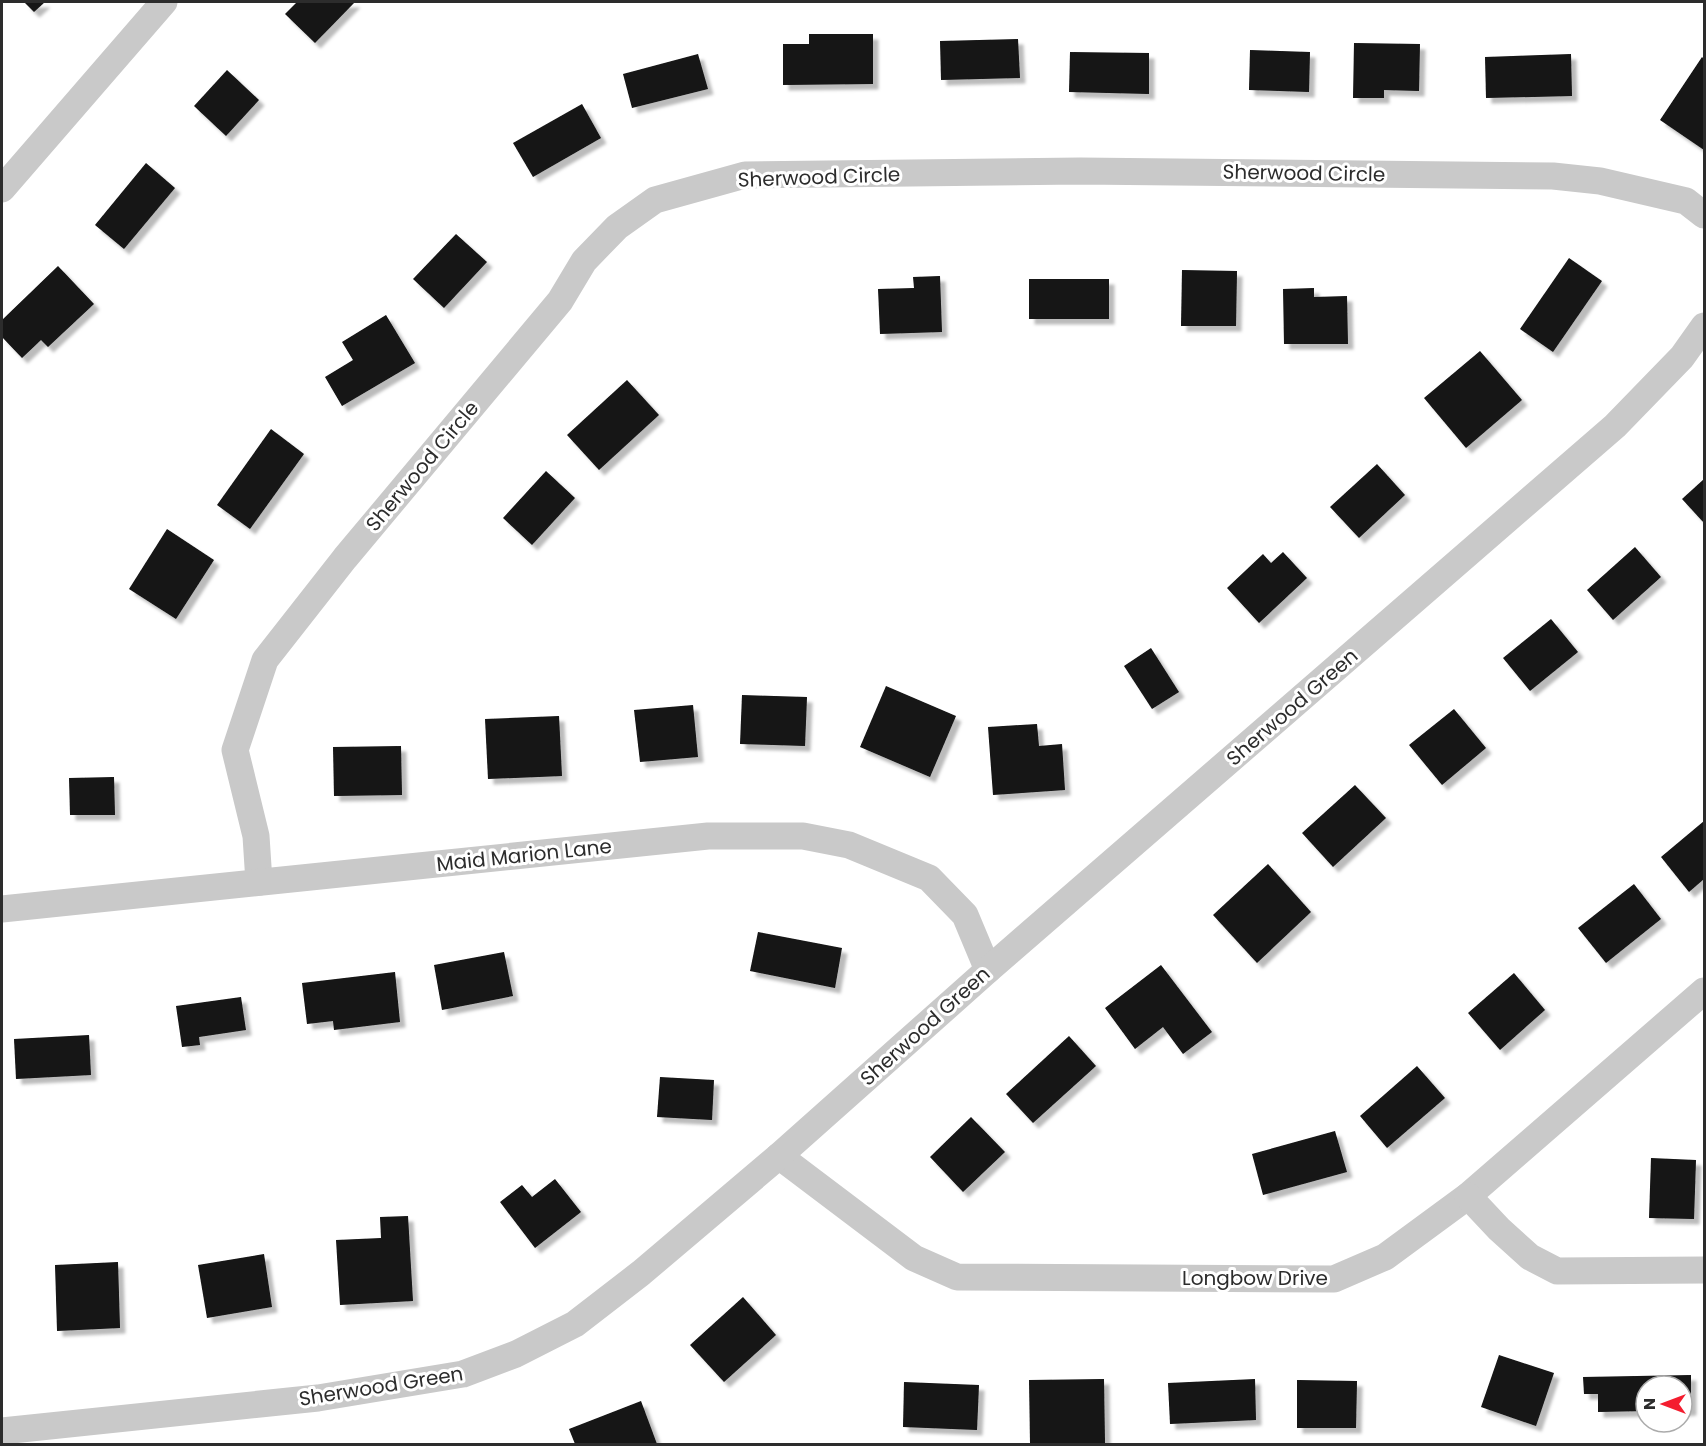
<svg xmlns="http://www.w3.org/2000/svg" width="1706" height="1446" font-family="Poppins,sans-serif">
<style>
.building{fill:#131313;filter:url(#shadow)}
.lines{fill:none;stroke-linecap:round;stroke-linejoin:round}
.minor{stroke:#c9c9c9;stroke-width:27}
.labels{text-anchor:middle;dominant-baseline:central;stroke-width:6;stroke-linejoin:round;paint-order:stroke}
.street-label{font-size:20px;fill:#2c2c2c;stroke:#fff}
</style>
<defs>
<filter id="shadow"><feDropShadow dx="5.5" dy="5.5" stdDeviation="1.5" flood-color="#0004"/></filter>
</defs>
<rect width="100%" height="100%" fill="#fff"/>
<g class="building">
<path d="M24 2H45L34 12Z"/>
<path d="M297 2H355L315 43 285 14Z"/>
<path d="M809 34H873V84L783 85V44H809Z"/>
<path d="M1018 39 1020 78 941 80 940 41Z"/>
<path d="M1354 43 1420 44 1419 91 1384 90V98H1353Z"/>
<path d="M1250 50 1310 52 1309 92 1249 90Z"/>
<path d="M1070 52 1149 53V94L1069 92Z"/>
<path d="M698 54 708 89 632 108 623 74Z"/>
<path d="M1571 54 1572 96 1486 98 1485 57Z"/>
<path d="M1702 57 1704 59V150L1660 120Z"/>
<path d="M227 70 259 100 226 136 194 106Z"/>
<path d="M582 104 601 138 533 177 513 143Z"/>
<path d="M146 163 175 188 124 249 95 225Z"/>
<path d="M456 234 487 262 444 308 413 279Z"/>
<path d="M1569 258 1602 281 1553 352 1520 329Z"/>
<path d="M58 266 94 304 48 347 41 340 22 358 2 337V320Z"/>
<path d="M1182 270 1237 271 1236 326H1181Z"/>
<path d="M940 276 942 332 880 334 878 289 914 288 913 277Z"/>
<rect x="1029" y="279" width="80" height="40"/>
<path d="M1314 288V297L1347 296 1348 344H1284L1283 289Z"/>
<path d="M386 315 415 363 342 406 325 377 353 360 342 342Z"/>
<path d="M1480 351 1522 400 1466 448 1424 398Z"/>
<path d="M627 380 659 415 599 470 567 435Z"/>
<path d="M271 429 304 454 250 529 217 505Z"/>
<path d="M1377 464 1405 495 1359 538 1330 507Z"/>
<path d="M546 471 575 498 532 545 503 518Z"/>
<path d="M1704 479V523L1682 499Z"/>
<path d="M167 529 214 560 176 619 129 589Z"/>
<path d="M1635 547 1661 577 1613 620 1587 590Z"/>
<path d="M1283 552 1307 578 1259 623 1227 588 1263 554 1271 563Z"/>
<path d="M1551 619 1578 652 1530 691 1503 658Z"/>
<path d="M1151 648 1179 692 1152 709 1124 666Z"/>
<path d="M886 686 956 716 930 777 860 747Z"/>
<path d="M742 695 807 697 805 746 740 744Z"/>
<path d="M693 705 698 757 640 762 634 710Z"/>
<path d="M1454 709 1486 748 1442 785 1409 745Z"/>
<path d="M559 716 562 776 488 779 485 719Z"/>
<path d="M1037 724 1039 746 1062 744 1065 790 993 795 988 727Z"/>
<path d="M401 746 402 795 334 796 333 747Z"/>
<path d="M114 777 115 815H70L69 778Z"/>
<path d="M1355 785 1386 818 1333 867 1302 833Z"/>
<path d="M1704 821V879L1689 892 1661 857Z"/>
<path d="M1268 864 1311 912 1257 963 1213 915Z"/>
<path d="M1634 884 1661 919 1606 963 1578 928Z"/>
<path d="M758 932 842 948 835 988 750 971Z"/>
<path d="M504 952 513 996 442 1010 434 965Z"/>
<path d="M1161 965 1212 1032 1183 1054 1163 1027 1135 1049 1105 1008Z"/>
<path d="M395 972 400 1022 334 1030 333 1021 307 1024 302 983Z"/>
<path d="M1514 973 1545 1010 1500 1050 1468 1013Z"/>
<path d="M241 997 246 1030 199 1037 200 1045 182 1047 176 1006Z"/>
<path d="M89 1035 91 1075 16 1079 14 1039Z"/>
<path d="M1069 1036 1096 1066 1033 1123 1006 1094Z"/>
<path d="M1417 1066 1445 1098 1387 1148 1360 1116Z"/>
<path d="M660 1077 714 1080 712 1120 657 1117Z"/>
<path d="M971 1117 1005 1152 963 1192 930 1157Z"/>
<path d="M1335 1131 1347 1172 1263 1195 1252 1154Z"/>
<path d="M1651 1158 1696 1160 1694 1219 1649 1218Z"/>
<path d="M555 1179 581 1212 535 1248 500 1202 522 1185 532 1197Z"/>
<path d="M408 1216 413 1301 340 1305 336 1240 381 1238 380 1217Z"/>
<path d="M264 1254 272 1307 207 1318 198 1265Z"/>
<path d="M118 1262 120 1328 57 1331 55 1265Z"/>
<path d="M743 1297 776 1335 724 1382 690 1345Z"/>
<path d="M1499 1355 1554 1373 1536 1426 1481 1407Z"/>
<path d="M1691 1375V1410L1682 1411V1386H1646V1411L1598 1412V1394H1584L1583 1377Z"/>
<path d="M1104 1379 1105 1444H1030L1029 1380Z"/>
<path d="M1255 1379 1256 1420 1170 1424 1168 1383Z"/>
<path d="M1297 1380 1357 1381 1356 1428H1297Z"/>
<path d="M904 1382 979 1385 977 1430 903 1427Z"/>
<path d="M641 1401 657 1444H575L569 1429Z"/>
</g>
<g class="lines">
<g class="minor">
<path d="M2 189 164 2"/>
<path d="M259 882 256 836 235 750 265 660 345 558 560 301 584 261 617 227 655 200 745 175 1080 171 1553 176 1600 181 1686 201 1704 215"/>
<path d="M2 909 708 836H803L849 845 929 878 965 915 988 970"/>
<path d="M779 1156 914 1258 957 1277 1334 1279 1385 1257 1468 1196 1704 991"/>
<path d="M1468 1196 1499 1229 1530 1257 1557 1271 1704 1270"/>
<path d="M2 1431 318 1398 463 1374 516 1354 575 1324 641 1273 779 1156 988 970 1615 426 1682 357 1704 326"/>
</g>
</g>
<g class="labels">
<g class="street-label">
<text transform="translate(1304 173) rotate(1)">Sherwood Circle</text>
<text transform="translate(819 177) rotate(-2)">Sherwood Circle</text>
<text transform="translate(422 466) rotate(-50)">Sherwood Circle</text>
<text transform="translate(1292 707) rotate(-41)">Sherwood Green</text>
<text transform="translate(524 855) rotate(-6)">Maid Marion Lane</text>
<text transform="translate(925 1026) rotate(-42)">Sherwood Green</text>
<text x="1255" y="1278">Longbow Drive</text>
<text transform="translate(381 1386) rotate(-9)">Sherwood Green</text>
</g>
</g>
<rect width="1706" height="1446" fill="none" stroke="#2c2c2c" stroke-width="6"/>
<g transform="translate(1664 1404) rotate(270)"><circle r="28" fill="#ffffff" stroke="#ababab" stroke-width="1.5"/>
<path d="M0-4.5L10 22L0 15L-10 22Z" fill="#f41d2f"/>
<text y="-9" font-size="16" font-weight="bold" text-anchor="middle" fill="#2c2c2c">N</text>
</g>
</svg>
